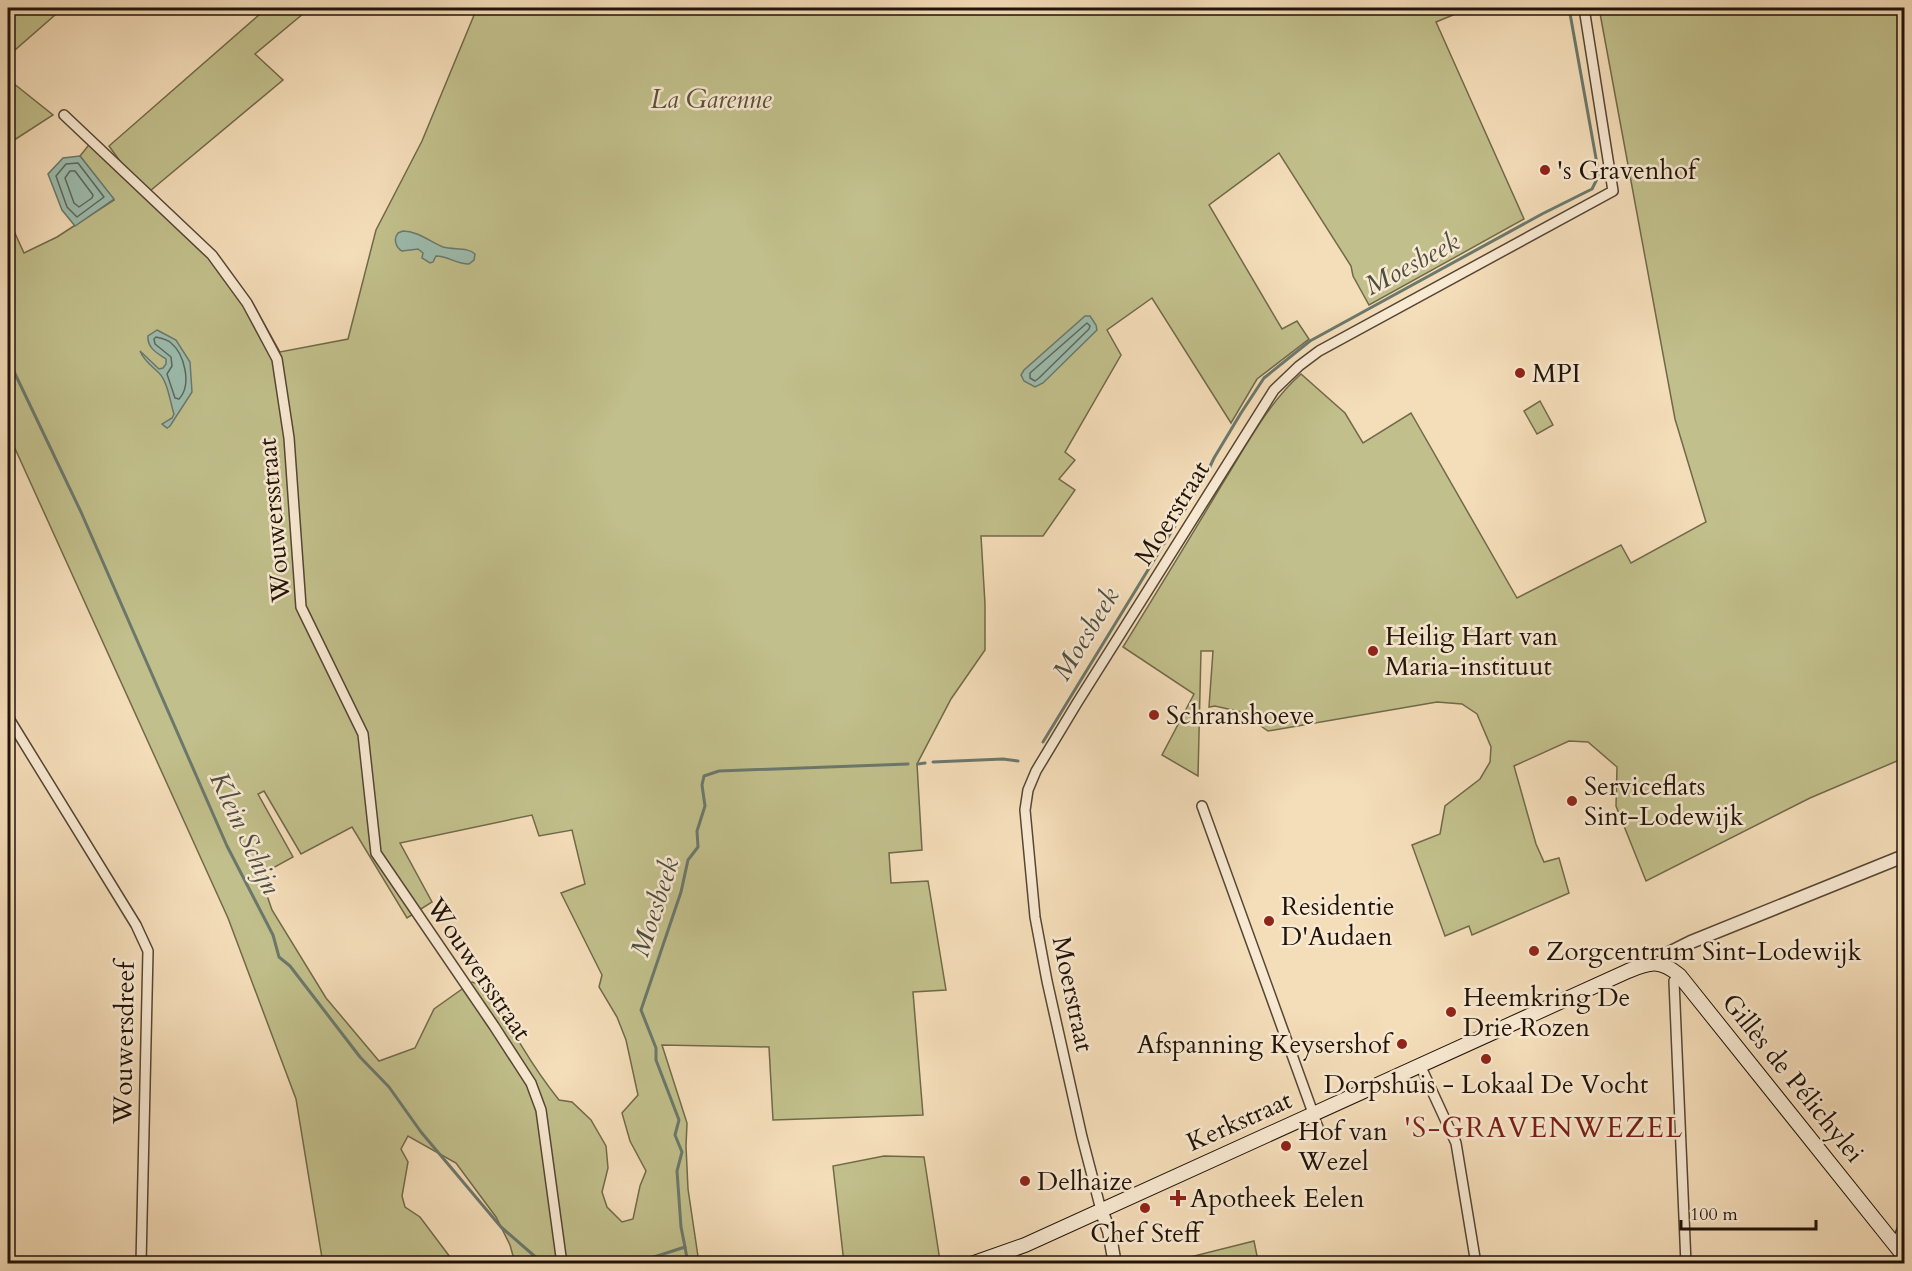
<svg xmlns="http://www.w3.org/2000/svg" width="1912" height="1271" font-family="Cardo,serif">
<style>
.green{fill:#c1bf8b;stroke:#71694a;stroke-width:1.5;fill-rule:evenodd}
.water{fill:#9cbcae;stroke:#6b786c;stroke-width:1.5}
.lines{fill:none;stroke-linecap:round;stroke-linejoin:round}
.shore{stroke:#5e685b;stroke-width:1.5}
.stream{stroke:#6b786c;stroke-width:3}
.pedestrian-casing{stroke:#564634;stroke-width:10}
.minor-casing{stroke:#564634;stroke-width:12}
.tertiary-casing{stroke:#564634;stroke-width:15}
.secondary-casing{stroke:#211308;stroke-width:16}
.pedestrian{stroke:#f8e9d2;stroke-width:7}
.minor{stroke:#f8e9d2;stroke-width:9}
.tertiary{stroke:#f8e9d2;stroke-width:12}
.secondary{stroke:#f8e9d2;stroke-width:14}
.poi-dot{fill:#8f2418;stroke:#f8e9d2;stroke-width:2}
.labels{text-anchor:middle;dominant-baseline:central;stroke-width:5;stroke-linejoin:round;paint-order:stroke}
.park-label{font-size:26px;font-style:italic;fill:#594f36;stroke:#f8e9d2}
.poi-label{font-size:26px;fill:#211308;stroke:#f8e9d2;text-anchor:start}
.street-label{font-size:26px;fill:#211308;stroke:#f8e9d2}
.water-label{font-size:27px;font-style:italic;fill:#4c4e42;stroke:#f8e9d2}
.quarter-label{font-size:28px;letter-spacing:1.5px;fill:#7a1f14;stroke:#f8e9d2}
</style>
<rect width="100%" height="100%" fill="#f4ddb9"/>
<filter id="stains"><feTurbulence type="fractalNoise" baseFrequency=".00333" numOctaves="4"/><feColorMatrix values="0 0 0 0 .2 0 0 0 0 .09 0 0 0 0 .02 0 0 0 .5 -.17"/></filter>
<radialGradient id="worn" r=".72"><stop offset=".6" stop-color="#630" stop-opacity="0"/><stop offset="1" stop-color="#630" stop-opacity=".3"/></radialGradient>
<g class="green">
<path d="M8 8H63L8 56Z"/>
<path d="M267 8H310L255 54 283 80 150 191 215 253 252 302 280 352 348 339 376 230 422 141 477 8H1470L1436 22 1524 219 1369 305 1353 276 1351 266 1279 153 1209 205 1282 329 1297 321 1309 339 1257 379 1231 423 1152 298 1107 330 1121 355 1065 452 1075 460 1059 479 1075 490 1043 536H981L985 604V650L951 699 917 764 922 850 889 853 891 883 928 881 946 990 913 992 923 1115 773 1120 769 1047 662 1045 687 1123 686 1146 688 1189 699 1263H515L510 1245 496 1217 456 1163 408 1136 401 1149 408 1162 402 1196 405 1207 420 1217 450 1257 453 1263 323 1264 296 1099 228 918 8 433V218L24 253 57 237 114 200 80 156 92 141 125 168 109 146ZM264 791 301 854 352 827 407 918 432 902 400 843 532 815 539 836 572 830 585 884 561 893 602 975 599 987 617 1017 626 1040 638 1095 622 1113 630 1141 646 1171 640 1186 633 1219 622 1222 607 1207 602 1192 608 1168 606 1146 591 1120 572 1102 559 1100C531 1065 510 1027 488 987L472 982 434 1009 415 1048 379 1061 326 998 272 910 260 875 293 857 258 794Z"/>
<path d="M1599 8H1904V758L1810 798 1646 881 1616 806 1617 767 1588 742 1569 741 1514 766 1536 844 1544 862 1559 858 1569 893 1472 935 1469 926 1445 936 1412 845 1440 834 1445 806 1480 779 1490 762 1491 747 1477 714 1462 704 1437 702 1268 731 1258 724 1250 714 1215 706 1209 707 1213 651H1201L1198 776 1162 755 1194 694 1123 647C1156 593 1189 540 1221 486 1245 448 1267 404 1301 374L1345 413 1363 443 1411 413 1517 598 1621 545 1631 563 1706 522 1675 419Z"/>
<path d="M8 79 53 115 8 144Z"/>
<path d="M1540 401 1553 425 1537 434 1524 411Z"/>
<path d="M884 1156 924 1157 940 1261 930 1264 844 1263 833 1166Z"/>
<path d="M1254 1241 1258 1261 1261 1260 1262 1263H1191L1190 1257Z"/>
</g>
<g class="water">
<path d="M80 156 114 199 75 226 62 210 48 174 63 158Z"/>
<path d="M403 231C418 231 430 242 443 247 454 250 468 247 475 254L474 260 469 264C455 264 449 256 436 256L433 262 430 263 422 258 423 253 418 249 402 251C396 248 393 239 398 233Z"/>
<path d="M1085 316H1090L1096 325 1097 330 1043 383 1035 387 1024 381 1021 375 1024 370Z"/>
<path d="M157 330 176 340 190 362 192 392 170 426 167 428 162 424 172 418 174 414C170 402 168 382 159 373 152 366 144 361 140 351L159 369 163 368 166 364V359C157 353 147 348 148 336Z"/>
</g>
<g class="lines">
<g class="shore">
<path d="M78 163 104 197 77 217 67 207 56 176 66 164Z"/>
<path d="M70 171H75L93 195 92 198 79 207 74 203 65 178Z"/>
<path d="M1087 323 1090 326 1089 329 1039 378 1035 381 1030 378V373Z"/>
<path d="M156 337C160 338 166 339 170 342 185 354 192 385 179 399L175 398 167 374 172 366 171 357 155 344 154 339Z"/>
</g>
<g class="stream">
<path d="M8 359 81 512 227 846 273 935 279 957 290 966 360 1057 389 1087 421 1132 501 1227 539 1260V1264"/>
<path d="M1164 544 1207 473 1214 458 1241 413 1264 378 1310 341 1542 214 1592 189 1599 175 1569 8"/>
<path d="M1043 742 1162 547"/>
<path d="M933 762 1003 759 1018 761"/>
<path d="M918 764 925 763"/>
<path d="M685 1247 681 1227 677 1171 682 1152 675 1135 679 1120 656 1060V1048L641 1010 681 892 688 860 698 847 697 831 705 806 702 785 704 776 719 771 908 764"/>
<path d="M615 1264H625"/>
<path d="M645 1264 651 1258 685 1247 688 1264"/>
</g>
<g class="pedestrian-casing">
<path id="pedestrian" d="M1313 1113 1319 1127"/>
</g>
<g class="minor-casing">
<g id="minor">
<path d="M64 115 212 255 247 303 277 359 289 438 301 607 363 734 376 853 494 1026 531 1083 541 1110 562 1264"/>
<path d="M8 717 136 925 148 951 141 1264"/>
<path d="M1202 806 1313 1113"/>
<path d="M1679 975 1674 981 1686 1264"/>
<path d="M1420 1065 1456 1143 1476 1264"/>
<path d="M1101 1210 1082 1137 1047 981 1035 917 1025 810 1028 790 1036 771 1077 703 1274 390 1299 366 1319 351 1613 191 1584 8"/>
<path d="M1896 1245 1904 1225"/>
</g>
</g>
<g class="tertiary-casing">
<g id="tertiary">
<path d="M1661 964 1669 953 1691 942 1904 856"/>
<path d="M1101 1210 1109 1231 1115 1264"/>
</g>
</g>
<g class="secondary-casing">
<path id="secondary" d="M971 1264 1025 1245 1628 971C1650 962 1660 959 1679 975L1904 1256"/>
</g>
<use href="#pedestrian" class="pedestrian"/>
<use href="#minor" class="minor"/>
<use href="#tertiary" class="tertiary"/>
<use href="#secondary" class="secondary"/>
</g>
<g class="poi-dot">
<circle cx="1545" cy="170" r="6"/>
<circle cx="1520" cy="373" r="6"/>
<circle cx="1373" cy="651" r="6"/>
<circle cx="1154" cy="715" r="6"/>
<circle cx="1572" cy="801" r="6"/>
<circle cx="1269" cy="921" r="6"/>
<circle cx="1534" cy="951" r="6"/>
<circle cx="1451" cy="1012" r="6"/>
<circle cx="1402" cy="1044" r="6"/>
<circle cx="1486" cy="1059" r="6"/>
<circle cx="1286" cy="1146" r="6"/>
<circle cx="1025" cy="1181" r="6"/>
<path d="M1175 1189h6v6h6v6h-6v6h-6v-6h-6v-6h6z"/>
<circle cx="1145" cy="1208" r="6"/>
</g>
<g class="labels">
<g class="park-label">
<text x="711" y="99">La Garenne</text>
</g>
<g class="poi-label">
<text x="1557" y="170">'s Gravenhof</text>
<text x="1532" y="373">MPI</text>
<text x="1385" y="636">Heilig Hart van<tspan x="1385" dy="30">Maria-instituut</tspan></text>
<text x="1166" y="715">Schranshoeve</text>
<text x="1584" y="786">Serviceflats<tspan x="1584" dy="30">Sint-Lodewijk</tspan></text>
<text x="1281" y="906">Residentie<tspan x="1281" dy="30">D'Audaen</tspan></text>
<text x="1546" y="951">Zorgcentrum Sint-Lodewijk</text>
<text x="1463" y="997">Heemkring De<tspan x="1463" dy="30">Drie Rozen</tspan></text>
<text x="1390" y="1044" text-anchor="end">Afspanning Keysershof</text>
<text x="1486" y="1084" text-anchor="middle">Dorpshuis - Lokaal De Vocht</text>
<text x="1298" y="1131">Hof van<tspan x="1298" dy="30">Wezel</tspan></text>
<text x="1037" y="1181">Delhaize</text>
<text x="1190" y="1198">Apotheek Eelen</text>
<text x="1145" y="1233" text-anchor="middle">Chef Steff</text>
</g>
<g class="street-label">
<text transform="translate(1172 513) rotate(-58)">Moerstraat</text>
<text transform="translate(274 520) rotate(-95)">Wouwersstraat</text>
<text transform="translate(479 969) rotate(56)">Wouwersstraat</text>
<text transform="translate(1073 994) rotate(78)">Moerstraat</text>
<text transform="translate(124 1043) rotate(-89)">Wouwersdreef</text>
<text transform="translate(1793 1078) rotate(51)">Gillès de Pélichylei</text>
<text transform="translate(1239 1121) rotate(-24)">Kerkstraat</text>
</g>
<g class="water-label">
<text transform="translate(1412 264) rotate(-28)">Moesbeek</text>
<text transform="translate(1086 634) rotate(-59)">Moesbeek</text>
<text transform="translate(245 833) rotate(65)">Klein Schijn</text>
<text transform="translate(655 907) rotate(-72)">Moesbeek</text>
</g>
<g class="quarter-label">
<text x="1544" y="1128">'S-GRAVENWEZEL</text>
</g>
</g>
<rect width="1912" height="1271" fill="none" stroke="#f4ddb9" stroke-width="30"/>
<rect x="9" y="9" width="1894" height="1253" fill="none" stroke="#211308" stroke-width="3"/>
<rect x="15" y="15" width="1882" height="1241" fill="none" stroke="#211308" stroke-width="1.5"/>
<path d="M1681 1220v9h135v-9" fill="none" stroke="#211308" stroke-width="3"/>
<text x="1690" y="1220" font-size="18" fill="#211308" stroke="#f8e9d2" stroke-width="4.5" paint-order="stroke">100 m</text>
<rect width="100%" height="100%" filter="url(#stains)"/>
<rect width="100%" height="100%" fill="url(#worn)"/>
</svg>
